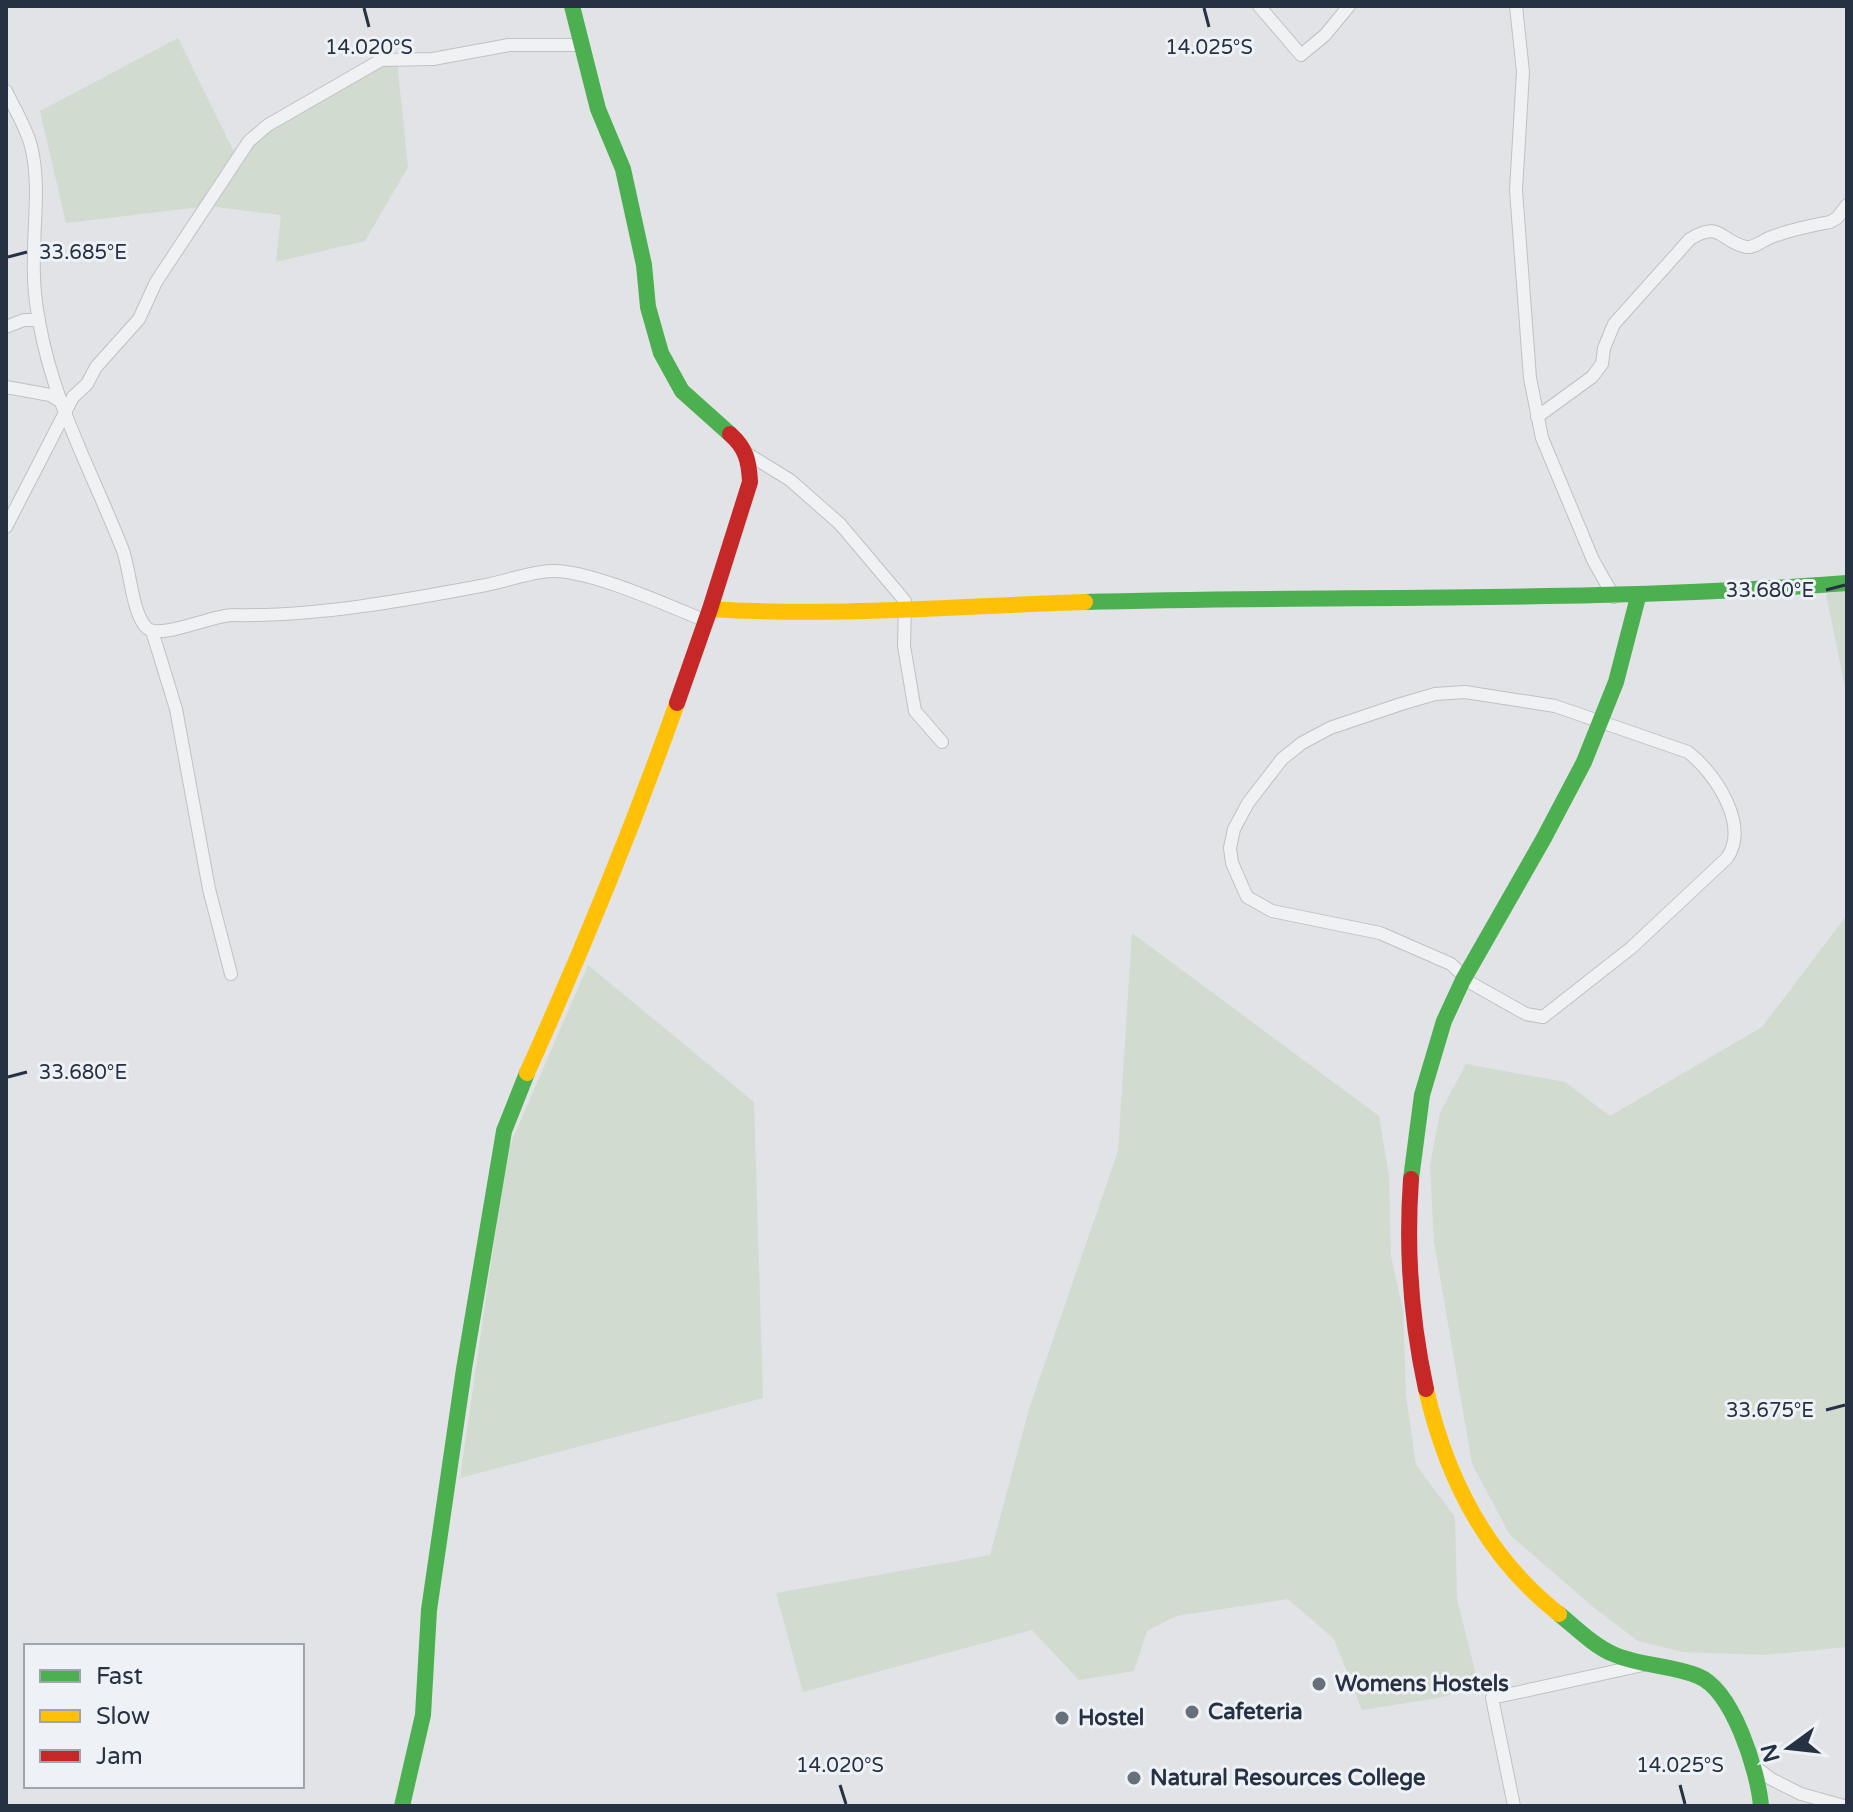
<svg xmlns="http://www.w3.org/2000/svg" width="1853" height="1812" font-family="'Varela Round',sans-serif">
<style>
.green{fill:#d2dbd0}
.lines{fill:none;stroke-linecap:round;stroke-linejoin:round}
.street-casing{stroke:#bfc1c4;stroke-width:14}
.street{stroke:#f0f1f3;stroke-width:12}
.fast{stroke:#4caf50;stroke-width:16}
.slow{stroke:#ffc107;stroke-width:16}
.jam{stroke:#c62828;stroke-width:16}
.ticks{fill:none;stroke:#263142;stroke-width:3}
.poi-dot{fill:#676f7b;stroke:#eef2f7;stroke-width:3}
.labels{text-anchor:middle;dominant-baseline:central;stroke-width:6;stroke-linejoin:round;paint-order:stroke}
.poi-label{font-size:22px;font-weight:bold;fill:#263142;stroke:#eef2f7;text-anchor:start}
.ticks-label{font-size:20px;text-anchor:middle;fill:#263142;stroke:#eef2f7;stroke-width:6;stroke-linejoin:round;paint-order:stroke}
</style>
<rect width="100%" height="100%" fill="#e1e3e6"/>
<g class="green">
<path d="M178 38 233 150 343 79 397 61 408 167 365 241 276 262 281 215 209 206 66 223 40 111Z"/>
<path d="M1847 590V697L1826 594Z"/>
<path d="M1847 915V1647L1765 1655 1683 1652 1638 1641 1592 1606 1510 1535 1472 1464 1434 1242 1430 1165 1440 1113 1466 1064 1565 1082 1610 1116 1762 1027Z"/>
<path d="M1132 933 1379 1116 1389 1176 1391 1256 1403 1310 1406 1395 1416 1465 1455 1517 1457 1599 1478 1683 1444 1697 1362 1710 1334 1639 1288 1599 1176 1616 1147 1631 1134 1671 1079 1680 1032 1630 803 1692 776 1593 990 1555 1029 1409 1118 1151Z"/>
<path d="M588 965 754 1102 763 1398 460 1478 507 1152Z"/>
</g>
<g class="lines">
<g class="street-casing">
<g id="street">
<path d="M1259 6 1301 55 1325 35 1349 6"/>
<path d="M1516 6 1523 72 1516 190 1530 378 1542 438 1593 560 1614 597"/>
<path d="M6 91C15 110 26 127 31 146 40 182 34 219 34 255 33 277 35 300 39 321 53 403 92 472 122 548 130 567 132 615 147 628 161 640 214 614 234 615 314 617 407 600 486 585 507 581 529 572 551 571 588 569 669 606 706 621"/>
<path d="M6 327 24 320H39"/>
<path d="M6 387 50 395 58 400"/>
<path d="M1537 417 1592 377 1602 364 1604 348 1614 324 1690 239C1721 220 1719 241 1746 247 1754 248 1762 241 1769 238 1788 230 1810 226 1830 222L1837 218 1847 205"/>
<path d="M746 453 790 480 840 524 905 601 904 646 915 711 942 742"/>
<path d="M6 527 73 397 87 384 96 367 139 319 156 282 249 141 268 125 381 60 433 59 509 45H580"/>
<path d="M152 631 176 709 209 889 231 974"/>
<path d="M1465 692 1555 706 1688 752C1715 773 1750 825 1727 858L1631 948 1543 1017 1526 1014 1471 983 1451 964 1380 933 1272 911 1247 897 1232 863 1230 848 1234 829 1248 803 1282 759 1302 743 1330 728 1401 704 1435 694Z"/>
<path d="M1753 1765 1771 1779 1801 1794 1844 1806"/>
<path d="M1514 1806 1492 1698 1643 1665"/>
</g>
</g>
<use href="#street" class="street"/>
<g class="fast">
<path d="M572 6 598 109 623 169 644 265 648 307 661 353 682 391 730 434"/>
<path d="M1085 602C1340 595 1592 603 1847 583"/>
<path d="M1411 1179 1422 1095 1444 1021 1463 980 1544 838 1584 762 1616 682 1638 597"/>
<path d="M1559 1614C1575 1627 1594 1646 1613 1654 1640 1666 1671 1665 1698 1676 1733 1690 1758 1771 1761 1806"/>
<path d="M402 1806 423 1715 429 1610 464 1369 504 1131 527 1073"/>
</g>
<g class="slow">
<path d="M710 609C835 617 959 606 1085 602"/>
<path d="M527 1073C582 951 632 829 677 703"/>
<path d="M1426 1389C1446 1477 1486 1557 1559 1614"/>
</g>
<g class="jam">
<path d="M677 703 710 609 750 482C749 461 746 448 730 434"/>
<path d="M1411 1179C1406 1249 1411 1320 1426 1389"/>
</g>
</g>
<path class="ticks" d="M364 8 369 27M1204 8 1209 27M8 257 27 252M1826 590 1845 585M8 1077 27 1072M1826 1410 1845 1405M840 1785 846 1804M1680 1785 1685 1804"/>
<g class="poi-dot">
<circle cx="1319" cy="1684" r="8"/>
<circle cx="1192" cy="1712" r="8"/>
<circle cx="1062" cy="1718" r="8"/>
<circle cx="1134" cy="1778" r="8"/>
</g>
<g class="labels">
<g class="poi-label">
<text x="1335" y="1684">Womens Hostels</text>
<text x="1208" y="1712">Cafeteria</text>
<text x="1078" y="1718">Hostel</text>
<text x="1150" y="1778">Natural Resources College</text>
</g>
</g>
<g class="ticks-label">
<text x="369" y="54">14.020°S</text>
<text x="1209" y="54">14.025°S</text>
<text x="83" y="259">33.685°E</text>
<text x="1770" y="597">33.680°E</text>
<text x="83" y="1079">33.680°E</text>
<text x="1770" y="1417">33.675°E</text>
<text x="840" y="1772">14.020°S</text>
<text x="1680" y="1772">14.025°S</text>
</g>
<rect width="1853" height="1812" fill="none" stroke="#263142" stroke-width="16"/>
<rect x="24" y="1644" width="280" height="144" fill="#eef2f7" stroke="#9ea5af" stroke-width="2"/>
<rect x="40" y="1670" width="40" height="12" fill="#4caf50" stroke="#9ea5af" stroke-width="2"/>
<text x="96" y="1684" font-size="24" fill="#263142">Fast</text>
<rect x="40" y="1710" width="40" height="12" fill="#ffc107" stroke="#9ea5af" stroke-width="2"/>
<text x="96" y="1724" font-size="24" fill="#263142">Slow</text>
<rect x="40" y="1750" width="40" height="12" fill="#c62828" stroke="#9ea5af" stroke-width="2"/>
<text x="96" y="1764" font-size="24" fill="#263142">Jam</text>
<g transform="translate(1789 1748) rotate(255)" stroke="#eef2f7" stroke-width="6" paint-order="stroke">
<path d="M0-6L14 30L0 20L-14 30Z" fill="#263142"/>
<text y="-12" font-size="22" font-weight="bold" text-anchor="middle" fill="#263142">N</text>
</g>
</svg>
